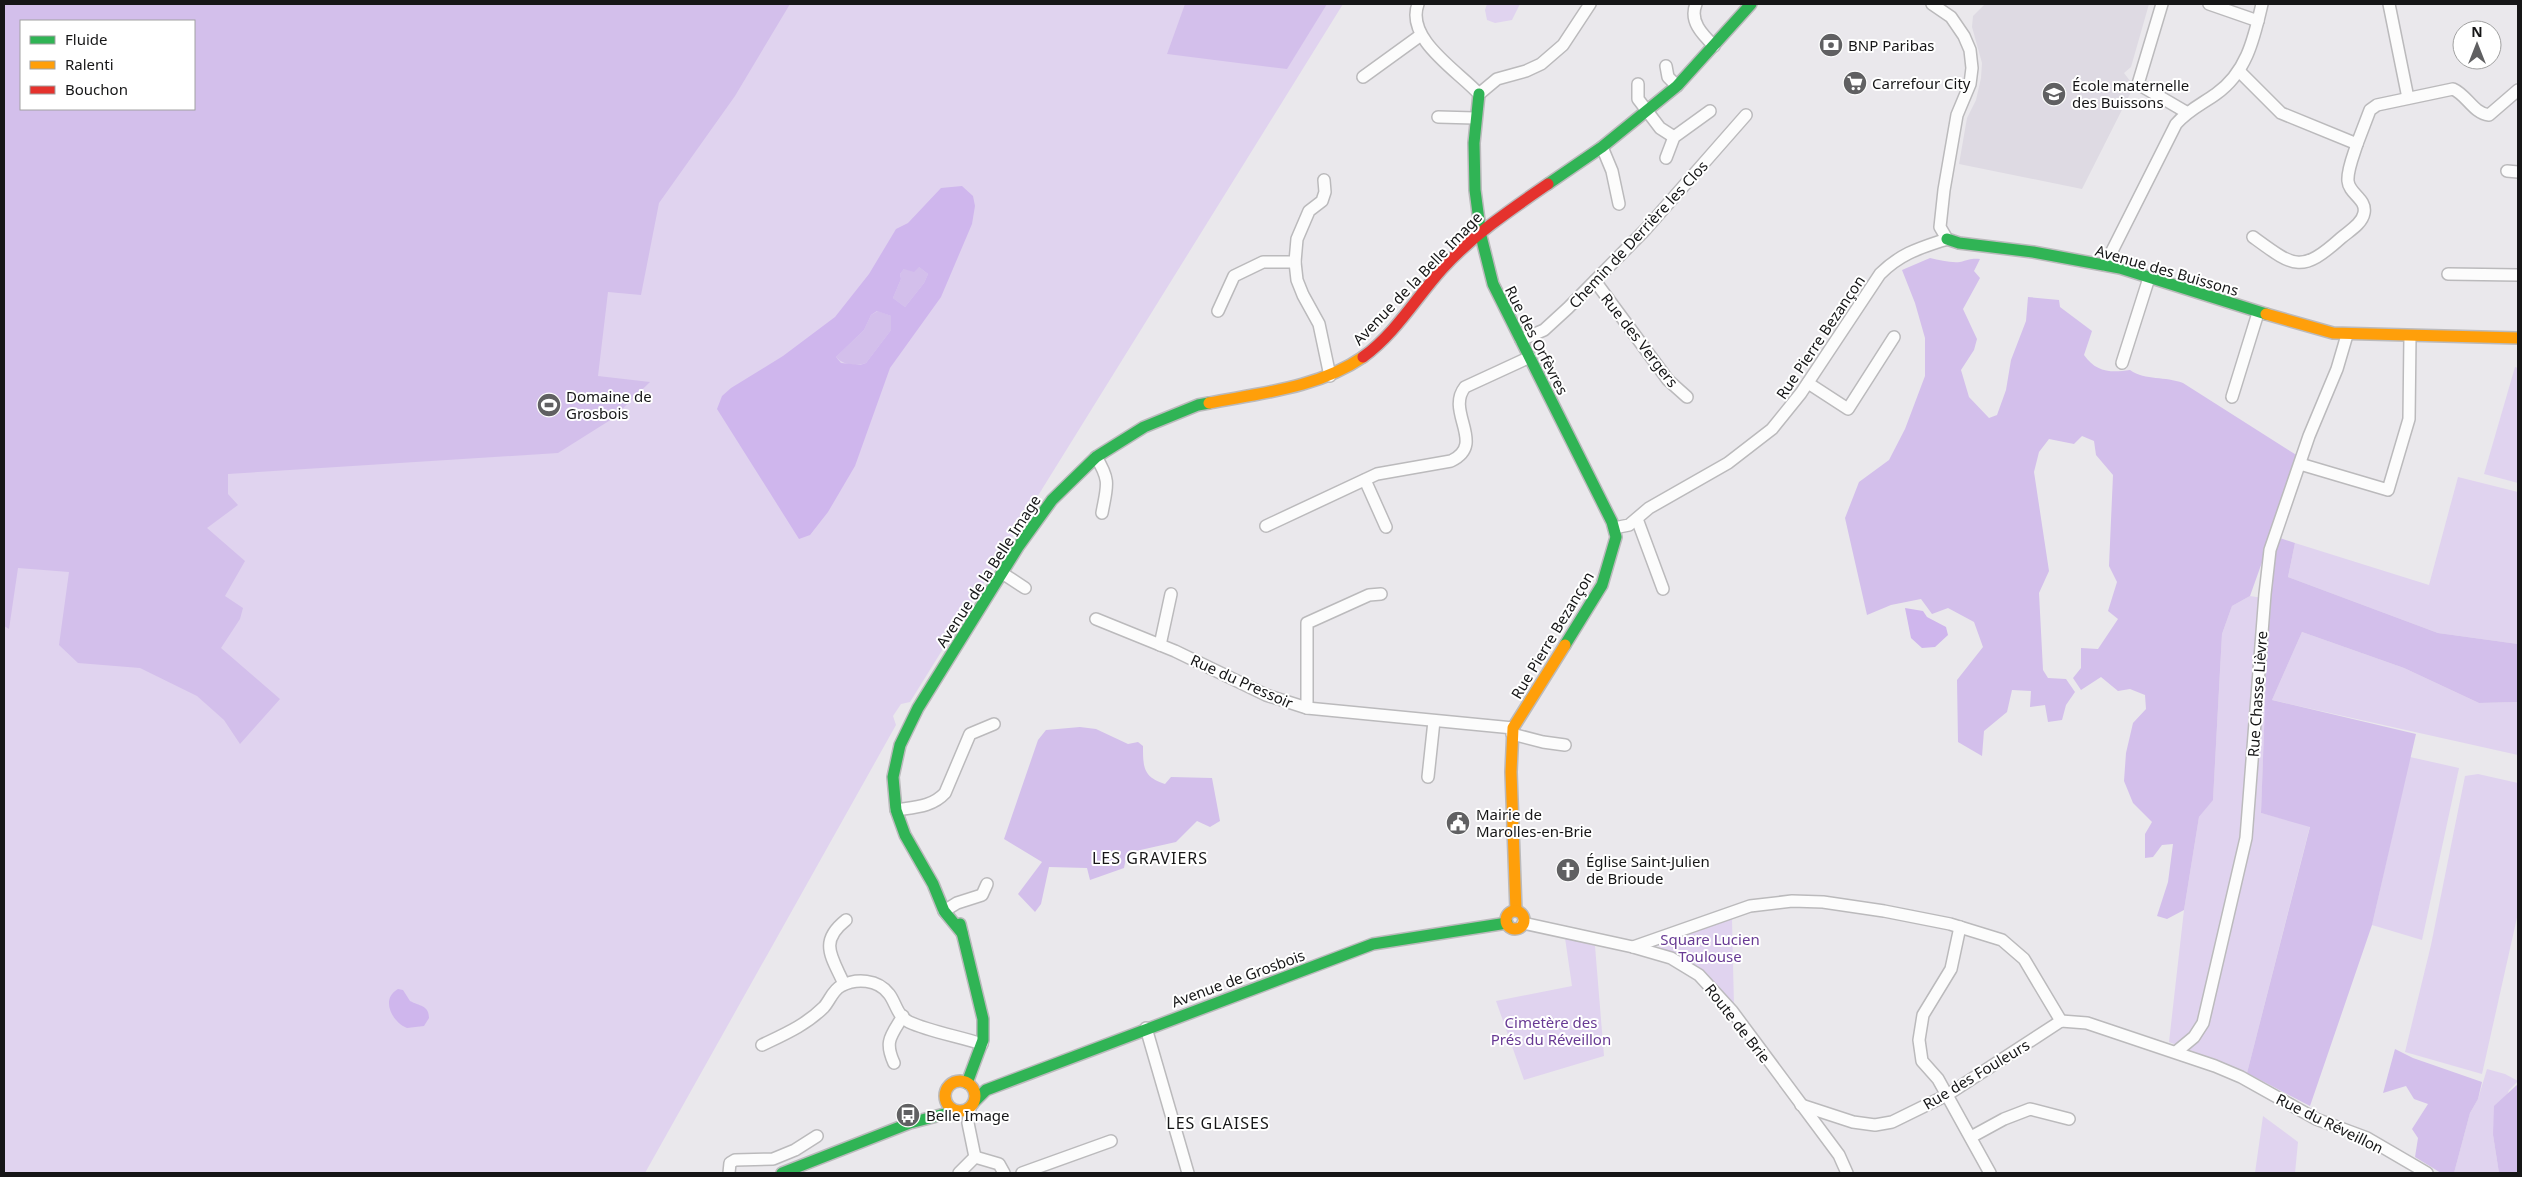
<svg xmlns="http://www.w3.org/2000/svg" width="2522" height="1177" font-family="'Noto Sans',sans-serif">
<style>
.built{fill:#dedae3}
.green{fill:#e0d3ef;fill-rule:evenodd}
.forest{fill:#d3bfeb;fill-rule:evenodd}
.water{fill:#cfb6ed;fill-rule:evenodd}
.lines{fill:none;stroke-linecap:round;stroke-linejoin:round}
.street-casing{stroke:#bbbabc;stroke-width:14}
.fast-casing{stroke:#bbbabc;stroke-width:14}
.slow-casing{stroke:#bbbabc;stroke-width:14}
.jam-casing{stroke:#bbbabc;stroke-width:14}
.street{stroke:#fcfcfc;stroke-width:11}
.fast{stroke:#30b455;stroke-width:11}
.slow{stroke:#ff9f0a;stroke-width:11}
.jam{stroke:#e5322d;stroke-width:11}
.labels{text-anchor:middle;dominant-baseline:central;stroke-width:4;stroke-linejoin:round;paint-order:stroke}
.poi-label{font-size:15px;fill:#161617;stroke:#fff;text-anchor:start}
.street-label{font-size:15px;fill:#161617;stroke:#fff}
.park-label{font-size:15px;fill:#683a94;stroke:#fff}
.neighbourhood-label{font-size:16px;letter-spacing:1px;fill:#161617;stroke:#fff}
</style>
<rect width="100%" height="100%" fill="#eae8ec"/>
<path class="built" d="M1985 4H2149L2131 67 2124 73 2134 86 2082 189 1959 164 1967 118 1976 100 1981 78 1982 63 1972 27 1973 16Z"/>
<g class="green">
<path d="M4 4H1343L910 702 901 704 893 716 896 725 645 1173H4ZM21 21H194V109H21Z"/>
<path d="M1487 4H1520L1512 20 1495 23 1487 20 1485 10Z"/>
<path d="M2515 367 2518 368V483L2484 474Z"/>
<path d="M2458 477 2518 492V644L2438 633 2288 577 2295 543 2429 585Z"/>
<path d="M2250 596 2269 599 2261 813 2310 826 2247 1073 2169 1042 2184 910 2199 817 2213 799 2222 634 2232 606Z"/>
<path d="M2302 632 2404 668 2479 703 2518 702V755L2272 700Z"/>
<path d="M2410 757 2459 768 2422 940 2372 925Z"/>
<path d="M2478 774 2518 783V913L2482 1074 2405 1052 2431 945 2465 776Z"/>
<path d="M1728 916 1732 919 1734 1007 1699 969 1657 945Z"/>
<path d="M1565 938 1595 946 1604 1056 1524 1080 1496 1001 1572 986Z"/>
<path d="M2487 1069 2505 1074 2518 1081 2509 1090 2493 1135 2499 1173H2454L2470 1113 2478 1099Z"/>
<path d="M2263 1116 2298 1142 2295 1173H2255Z"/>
</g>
<g class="forest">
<path d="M4 4H790L735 96 659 203 641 295 608 292 598 376 650 382 612 419 558 453 228 474V494L238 505 207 528 245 561 225 596 243 608 240 619 221 648 280 699 240 744 224 720 197 696 140 668 78 663 59 645 69 572 18 568 9 629 4 626ZM194 21V109H21V21Z"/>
<path d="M1185 4H1327L1287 69 1167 54Z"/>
<path d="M1930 258C1940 260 1950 263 1960 262 1968 260 1972 258 1980 259L1974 271 1980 278 1963 309 1977 339 1974 350 1961 370 1969 397 1989 418 1997 415 2006 390 2011 360 2026 321 2028 297 2059 300 2060 307 2092 331 2084 355C2096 372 2110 373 2130 370 2146 381 2165 376 2183 383L2298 456 2271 535 2295 543 2288 577 2438 633 2518 644V702L2479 703 2404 668 2302 632 2272 700 2416 734 2372 925 2310 1106 2247 1073 2310 827 2261 813 2271 537 2250 596 2232 606 2222 634 2213 800 2199 817 2184 910 2167 919 2157 916 2168 882 2173 844 2162 845 2153 857 2145 858V834L2152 822 2133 803 2124 781 2126 753 2133 723 2146 709 2145 695 2130 689 2118 691 2101 677 2081 690 2073 678 2081 668V648L2098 649 2118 619 2108 611 2117 582 2109 566 2113 475 2096 455 2094 441 2082 436 2074 444 2049 439 2039 452 2034 472 2049 571 2039 593 2043 670 2048 678 2066 679 2075 692 2066 705 2062 720 2048 722 2045 705 2030 707 2031 691 2012 690 2007 712 1984 731 1982 756 1958 742 1957 680 1983 647 1974 622 1948 608 1932 614 1921 599 1891 605 1867 615 1845 518 1859 482 1889 460 1905 429 1925 376V338L1915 303 1902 270Z"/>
<path d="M919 267 928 274 924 283 905 307 893 298 901 279 900 274 904 269Z"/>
<path d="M878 311 891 316V330L866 363C856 367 843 365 836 357L864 330 871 315Z"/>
<path d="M1080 727 1096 729 1128 744 1138 742 1143 746C1143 767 1143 777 1165 784L1171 777 1212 778 1220 821 1210 827 1197 821 1176 842 1127 853 1124 868 1090 880 1087 868 1049 867 1041 904 1035 912 1018 894 1042 862 1004 839 1038 740 1046 730Z"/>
<path d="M2395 1049 2413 1058 2482 1082 2478 1099 2470 1113 2454 1173H2441L2415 1157 2418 1138 2412 1129 2428 1104 2414 1099 2406 1086 2383 1093Z"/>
<path d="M2518 1084V1173H2499L2493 1135 2494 1106Z"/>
</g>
<g class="water">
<path d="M962 186 973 196 975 206 972 224 941 297 890 368 855 466 828 512 810 535 799 539 717 409 722 396 731 388 783 356 835 317 869 274 896 229 908 223 941 188ZM919 267 928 274 924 283 905 307 893 298 901 279 900 274 904 269 914 272ZM877 311 891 316V330L866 363 860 365 841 363 836 357 864 330 871 315Z"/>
<path d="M1905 608 1923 611 1927 617 1946 627 1948 635 1935 647 1922 648 1911 638Z"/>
<path d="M398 989 403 990 410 1001C419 1006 429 1005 429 1018L424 1026 407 1028C392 1022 380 999 398 989Z"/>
</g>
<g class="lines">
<g class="street-casing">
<g id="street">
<path d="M1418 4C1405 39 1458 71 1479 94L1497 79 1526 71 1541 64 1563 45 1590 4"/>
<path d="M1696 4C1689 21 1702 34 1714 46"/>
<path d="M2162 4 2138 84 2186 112"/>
<path d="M2209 4 2258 21"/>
<path d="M2389 4 2408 98"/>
<path d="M1666 66 1668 77 1677 86"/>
<path d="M2239 71 2281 113 2357 144 2370 110 2377 105 2453 89C2467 95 2473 113 2489 115L2518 90"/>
<path d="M1363 77 1421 35"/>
<path d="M1638 84V99L1660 128 1674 137"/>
<path d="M1438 117 1475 118"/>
<path d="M1602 147 1612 171 1619 204"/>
<path d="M1666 158 1674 137 1710 111"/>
<path d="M2507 171 2518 172"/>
<path d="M1324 180 1325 192 1322 201 1309 211 1297 239 1295 262 1297 280 1303 295 1319 324 1330 376"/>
<path d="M2253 237C2294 267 2301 274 2341 238 2349 231 2362 224 2364 213 2367 199 2349 194 2348 181 2347 170 2354 154 2357 144"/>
<path d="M2105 265 2176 124C2188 110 2202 104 2216 94 2247 72 2254 38 2262 4"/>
<path d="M2448 274 2518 275"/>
<path d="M1595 281 1668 380 1687 397"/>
<path d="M1218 311 1234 276 1263 262H1295"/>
<path d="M1521 340 1544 330 1568 308 1645 230 1746 115"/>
<path d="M2122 363 2149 278"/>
<path d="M1808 383 1848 409 1894 337"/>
<path d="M2232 397 2258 313"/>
<path d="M1096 457C1111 481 1107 486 1102 513"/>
<path d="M2300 464 2388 490 2409 419 2410 336"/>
<path d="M1365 480 1386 527"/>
<path d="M1637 519 1663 589"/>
<path d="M1266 526 1377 474 1451 461C1487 444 1445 412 1465 387L1530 357"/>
<path d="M1614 528 1629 525 1649 508 1728 463 1772 429 1801 393 1880 274C1901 253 1920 248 1947 239L1940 227 1944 190 1957 115 1970 84 1972 68 1970 50 1964 36 1951 17 1932 4"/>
<path d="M1002 573 1025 588"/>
<path d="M1096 619 1175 651 1266 695 1307 708 1513 728"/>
<path d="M1160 645 1171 594"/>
<path d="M1307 708V623L1369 595 1381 594"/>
<path d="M1512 734 1543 742 1565 745"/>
<path d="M1428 777 1434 721"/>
<path d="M896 810C915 807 932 807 945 793L970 734 994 724"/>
<path d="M944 911 957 903 982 895 987 884"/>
<path d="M1523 923 1633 947 1671 958 1699 975 1732 1011 1839 1155 1847 1173"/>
<path d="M1960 927 1951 969 1923 1015 1919 1040 1922 1061 1938 1079 1990 1173"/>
<path d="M1633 947 1750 906 1792 901 1823 902 1884 911 1950 924 2002 940 2024 959 2061 1021"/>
<path d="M844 984C832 957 818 942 846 920"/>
<path d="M2061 1021 2087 1023 2215 1066 2241 1077 2316 1119 2367 1138 2427 1173"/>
<path d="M1146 1028 1188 1173"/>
<path d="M762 1045C785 1034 806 1025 824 1007 830 1000 833 990 841 986 856 978 878 979 889 994 896 1003 897 1016 909 1022 928 1031 961 1037 982 1044"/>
<path d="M2176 1052 2194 1037 2203 1023 2246 838 2265 594 2270 550 2309 436 2337 369 2347 335"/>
<path d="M894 1063C884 1041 891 1036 903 1016"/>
<path d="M1801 1105 1853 1122 1875 1125 1892 1122 1947 1095 2061 1021"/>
<path d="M1971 1137 2004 1119 2030 1109 2069 1119"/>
<path d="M975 1157 999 1164 1004 1173"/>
<path d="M729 1173 730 1163 735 1160 773 1159 795 1150 817 1136"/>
<path d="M959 1173 975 1157 968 1123 970 1108"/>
<path d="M1022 1173 1111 1141"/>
</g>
</g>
<g class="fast-casing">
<g id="fast">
<path d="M1479 94 1474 143 1475 190 1481 236 1493 284 1612 522 1616 537 1602 585 1565 645"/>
<path d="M1548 184 1602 147 1677 86 1751 4"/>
<path d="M1947 239 1959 243 2033 252 2120 268 2266 314"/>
<path d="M960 924 983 1019V1040L967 1083"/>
<path d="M962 933 944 911 933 884 905 835 896 810 893 777 900 745 918 708 1018 547 1052 500 1096 457 1144 427 1198 405 1209 403"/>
<path d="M974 1102 986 1090 1373 944 1507 923"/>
<path d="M782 1173 910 1123 956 1111"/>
</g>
</g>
<g class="slow-casing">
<g id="slow">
<path d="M2266 314 2333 333 2518 338"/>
<path d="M1209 403C1261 393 1318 388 1363 357"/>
<path d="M1516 911 1511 772 1513 728 1565 645"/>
<circle cx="1515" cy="920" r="9"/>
<circle cx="960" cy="1096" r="15"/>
</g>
</g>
<g class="jam-casing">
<path id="jam" d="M1363 357C1395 334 1416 298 1442 269 1473 235 1510 210 1548 184"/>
</g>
<use href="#street" class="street"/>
<use href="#fast" class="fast"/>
<use href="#slow" class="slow"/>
<use href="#jam" class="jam"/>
</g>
<defs>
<g id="bank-disc" transform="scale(1.25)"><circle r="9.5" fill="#606062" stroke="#fff"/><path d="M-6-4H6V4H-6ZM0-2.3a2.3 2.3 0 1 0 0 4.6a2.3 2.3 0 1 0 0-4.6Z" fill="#fff"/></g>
<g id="supermarket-disc" transform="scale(1.25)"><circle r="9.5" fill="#606062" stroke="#fff"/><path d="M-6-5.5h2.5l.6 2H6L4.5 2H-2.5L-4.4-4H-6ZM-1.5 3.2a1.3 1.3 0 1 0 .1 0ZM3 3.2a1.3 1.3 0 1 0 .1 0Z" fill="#fff"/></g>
<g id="school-disc" transform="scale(1.25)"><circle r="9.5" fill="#606062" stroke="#fff"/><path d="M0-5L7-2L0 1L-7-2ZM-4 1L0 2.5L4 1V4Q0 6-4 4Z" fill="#fff"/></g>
<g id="stadium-disc" transform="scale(1.25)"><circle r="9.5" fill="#606062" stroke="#fff"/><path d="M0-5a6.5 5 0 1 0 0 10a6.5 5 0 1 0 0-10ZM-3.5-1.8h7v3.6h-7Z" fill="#fff"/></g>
<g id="civic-disc" transform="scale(1.25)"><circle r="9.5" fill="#606062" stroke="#fff"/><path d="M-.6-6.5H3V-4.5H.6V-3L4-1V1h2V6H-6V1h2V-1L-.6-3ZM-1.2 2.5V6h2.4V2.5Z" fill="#fff"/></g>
<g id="church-disc" transform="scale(1.25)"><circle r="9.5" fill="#606062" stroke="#fff"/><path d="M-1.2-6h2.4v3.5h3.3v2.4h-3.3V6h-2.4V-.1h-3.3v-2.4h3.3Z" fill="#fff"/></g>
<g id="bus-disc" transform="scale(1.25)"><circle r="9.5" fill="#606062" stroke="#fff"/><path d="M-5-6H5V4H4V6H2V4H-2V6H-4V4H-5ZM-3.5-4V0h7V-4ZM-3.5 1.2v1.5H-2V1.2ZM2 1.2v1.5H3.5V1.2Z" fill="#fff"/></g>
</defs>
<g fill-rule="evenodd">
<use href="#bank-disc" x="1831" y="45"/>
<use href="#supermarket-disc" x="1855" y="83"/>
<use href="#school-disc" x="2054" y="94"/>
<use href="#stadium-disc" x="549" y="405"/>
<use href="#civic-disc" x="1458" y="823"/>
<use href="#church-disc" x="1568" y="870"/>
<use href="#bus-disc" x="908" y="1115"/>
</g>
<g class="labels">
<g class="poi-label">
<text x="1848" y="45">BNP Paribas</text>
<text x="1872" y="83">Carrefour City</text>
<text x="2072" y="85">École maternelle<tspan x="2072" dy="17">des Buissons</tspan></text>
<text x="566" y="396">Domaine de<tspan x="566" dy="17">Grosbois</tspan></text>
<text x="1476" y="814">Mairie de<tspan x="1476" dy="17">Marolles-en-Brie</tspan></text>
<text x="1586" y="861">Église Saint-Julien<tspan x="1586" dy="17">de Brioude</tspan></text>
<text x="926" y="1115">Belle Image</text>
</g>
<g class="street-label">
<text transform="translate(1638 234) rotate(-47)">Chemin de Derrière les Clos</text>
<text transform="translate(2167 270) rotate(16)">Avenue des Buissons</text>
<text transform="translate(1417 278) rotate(-46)">Avenue de la Belle Image</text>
<text transform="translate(1820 337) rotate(-56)">Rue Pierre Bezançon</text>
<text transform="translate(1537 340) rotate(63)">Rue des Orfèvres</text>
<text transform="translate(1640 340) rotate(52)">Rue des Vergers</text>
<text transform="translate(988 571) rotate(-57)">Avenue de la Belle Image</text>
<text transform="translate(1552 635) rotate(-59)">Rue Pierre Bezançon</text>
<text transform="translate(1242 681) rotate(24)">Rue du Pressoir</text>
<text transform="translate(2257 694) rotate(-86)">Rue Chasse Lièvre</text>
<text transform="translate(1238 978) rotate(-20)">Avenue de Grosbois</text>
<text transform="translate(1738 1023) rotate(52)">Route de Brie</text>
<text transform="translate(1976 1074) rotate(-31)">Rue des Fouleurs</text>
<text transform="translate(2330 1123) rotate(26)">Rue du Réveillon</text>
</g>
<g class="park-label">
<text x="1710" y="939">Square Lucien<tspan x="1710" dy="17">Toulouse</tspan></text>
<text x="1551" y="1022">Cimetère des<tspan x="1551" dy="17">Prés du Réveillon</tspan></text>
</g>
<g class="neighbourhood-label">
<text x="1150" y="858">LES GRAVIERS</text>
<text x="1218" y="1123">LES GLAISES</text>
</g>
</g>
<rect width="2522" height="1177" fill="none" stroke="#161617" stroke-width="10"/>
<rect x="20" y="20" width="175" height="90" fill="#ffffff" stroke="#a2a2a2"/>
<rect x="30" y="36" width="25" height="8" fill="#30b455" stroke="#a2a2a2"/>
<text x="65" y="45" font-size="15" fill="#161617">Fluide</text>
<rect x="30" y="61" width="25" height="8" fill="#ff9f0a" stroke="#a2a2a2"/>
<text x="65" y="70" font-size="15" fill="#161617">Ralenti</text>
<rect x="30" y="86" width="25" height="8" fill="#e5322d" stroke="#a2a2a2"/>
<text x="65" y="95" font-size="15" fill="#161617">Bouchon</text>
<g transform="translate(2477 45)"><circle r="24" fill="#ffffff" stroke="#a2a2a2"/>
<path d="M0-4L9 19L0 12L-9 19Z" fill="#606062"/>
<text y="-8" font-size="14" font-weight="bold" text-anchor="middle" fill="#161617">N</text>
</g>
</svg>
